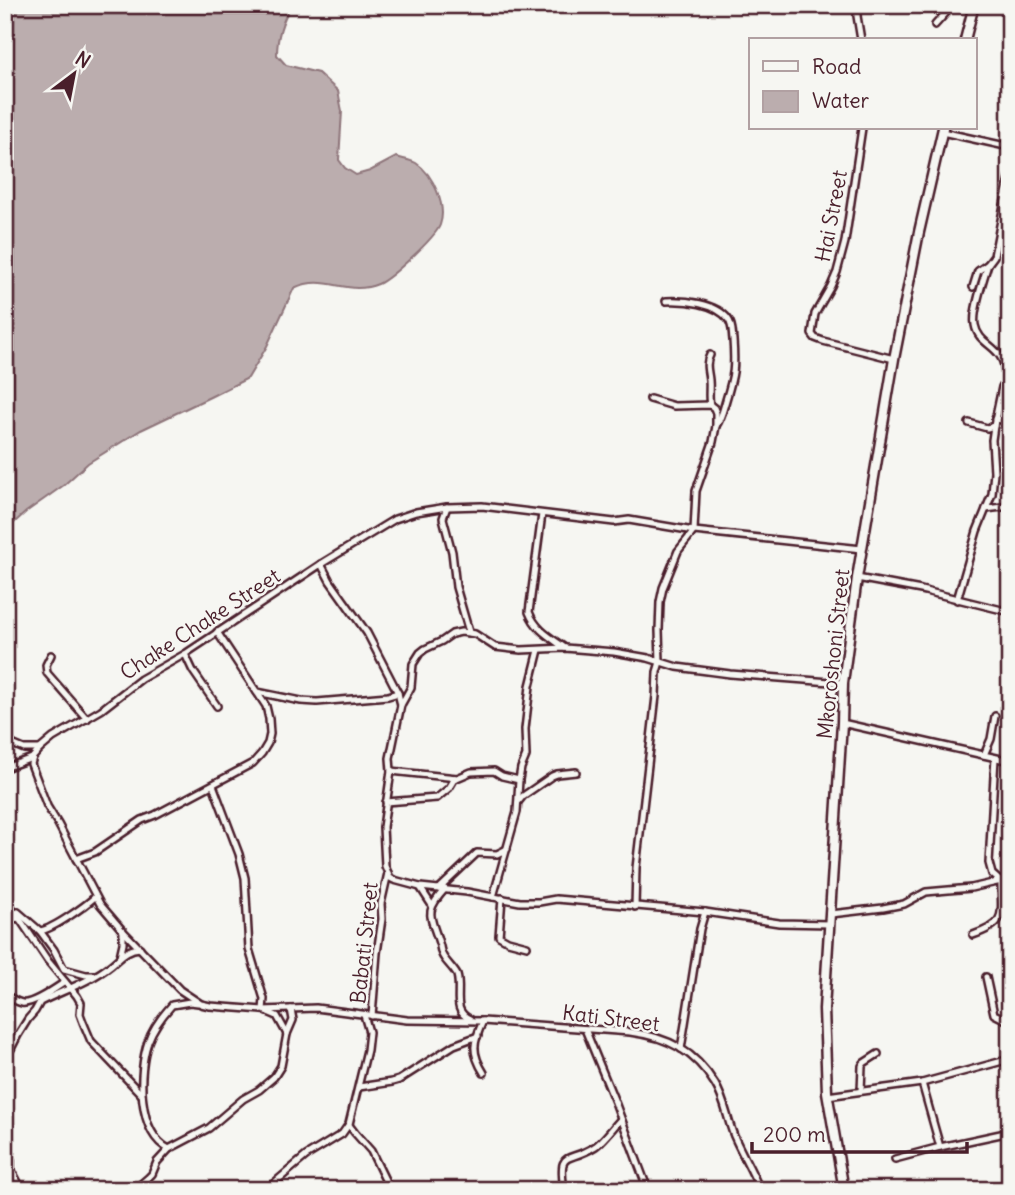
<svg xmlns="http://www.w3.org/2000/svg" width="1015" height="1195" font-family="Delius,sans-serif">
<style>
.water{fill:#bbadae;stroke:#8e747a;stroke-width:2}
.lines{fill:none;stroke-linecap:round;stroke-linejoin:round}
.street-casing{stroke:#4a1f2b;stroke-width:10}
.secondary-casing{stroke:#4a1f2b;stroke-width:13}
.street{stroke:#f6f6f2;stroke-width:5}
.secondary{stroke:#f6f6f2;stroke-width:8}
.labels{text-anchor:middle;dominant-baseline:central;stroke-width:5;stroke-linejoin:round;paint-order:stroke}
.street-label{font-size:21px;fill:#4a1f2b;stroke:#f6f6f2}
</style>
<rect width="100%" height="100%" fill="#f6f6f2"/>
<filter id="ink" filterUnits="userSpaceOnUse"><feTurbulence type="fractalNoise" baseFrequency=".0143" numOctaves="2"/><feDisplacementMap in="SourceGraphic" scale="14" xChannelSelector="R" yChannelSelector="G"/><feConvolveMatrix kernelMatrix="1 2 1 2 8 2 1 2 1" color-interpolation-filters="sRGB"/></filter>
<g filter="url(#ink)">
<path class="water" d="M5 5H291C282 22 277 36 277 55L286 65 318 73 338 91 342 111 339 160 345 168 356 175 370 171 396 157C402 159 411 160 416 163 433 174 447 206 440 225 435 238 390 279 378 284 347 297 327 273 294 288L267 346 248 378 210 397 141 430 88 463 64 485 26 512 5 531Z"/>
<g class="lines">
<g class="street-casing">
<g id="street">
<path d="M858 5 857 16 861 40"/>
<path d="M935 25 953 5"/>
<path d="M862 128 845 242 837 272 831 286 815 314 812 334 815 338 823 341 894 359"/>
<path d="M942 132 1010 147"/>
<path d="M988 264C984 278 972 312 975 325 979 348 1006 344 1005 377"/>
<path d="M973 287 978 271 988 264 994 256 1010 174"/>
<path d="M666 301C685 300 716 303 728 319 733 325 732 333 733 340 735 368 734 374 726 400 723 410 722 417 716 426"/>
<path d="M710 355C705 364 708 370 709 380 710 389 708 396 710 405"/>
<path d="M995 419 1010 421"/>
<path d="M969 423 987 428 994 426"/>
<path d="M447 507 443 518 452 552 456 587 469 632"/>
<path d="M986 509 1010 506"/>
<path d="M542 514 529 612C536 630 550 637 565 648"/>
<path d="M321 564 330 581 367 633 398 693 401 705 390 758 391 771 383 827 385 866 390 878 394 880 420 887 467 892 520 902H539L556 899 705 912 779 923 830 924"/>
<path d="M857 578 921 590 1010 612"/>
<path d="M957 600 977 531 992 494 994 472 992 440 994 426 1002 387 1010 373"/>
<path d="M185 654 193 671 217 706"/>
<path d="M51 655 46 665 47 673 87 719"/>
<path d="M257 692 301 701 317 702 388 696 398 693"/>
<path d="M401 705 411 687 413 664 420 653 425 649 442 641 452 634 461 632 475 634 495 647 504 648 521 650 565 648 614 652 648 658 677 667 730 674 843 683"/>
<path d="M842 723 1010 761"/>
<path d="M5 741 24 749H40"/>
<path d="M984 755 991 739 995 716"/>
<path d="M5 768 32 758"/>
<path d="M391 771 457 778 471 772 494 771 502 776 519 780"/>
<path d="M213 785 239 854 245 878 249 949 264 999 263 1010 277 1016 287 1034"/>
<path d="M519 801 523 796 552 776 557 774 576 772"/>
<path d="M386 802 437 798 449 788 455 778"/>
<path d="M76 859 95 852 142 820 155 815 253 763 262 753 268 743 270 734 269 719 266 706 217 632"/>
<path d="M420 887 431 904"/>
<path d="M439 889 477 853 497 854 507 849"/>
<path d="M445 889C423 913 431 916 439 943 441 948 440 953 444 958 448 964 454 969 457 975 462 991 451 1011 470 1019"/>
<path d="M493 897 517 812 519 780 521 768 526 756 525 729 530 686 539 650"/>
<path d="M502 898 499 936 508 941 527 946"/>
<path d="M5 900 19 918 48 961 77 996 81 1003 80 1014 83 1022 91 1041 142 1095"/>
<path d="M635 907 636 868 656 696 657 672 660 662 659 630 660 602 663 588 678 551 694 531 696 491 713 442 716 426V413L714 408 710 405 674 406 650 399"/>
<path d="M18 912 40 931 54 950 64 969 86 975H94"/>
<path d="M831 914 883 908 904 904 926 892 971 888 1010 879"/>
<path d="M5 920 19 918"/>
<path d="M40 931C53 929 85 906 95 897"/>
<path d="M973 935C1008 923 1001 914 1001 882L992 874 989 863 995 758"/>
<path d="M120 956 123 943V931"/>
<path d="M986 977 994 1014 1010 1022"/>
<path d="M5 995C10 997 16 1002 22 1003 32 1005 56 988 65 982"/>
<path d="M372 1016 377 953 382 919 381 904 388 873"/>
<path d="M483 1021C473 1043 471 1052 484 1073"/>
<path d="M585 1029 615 1102 648 1190"/>
<path d="M681 1049 700 929 705 912"/>
<path d="M5 1052 11 1049 18 1035 28 1019 35 1011 40 1002C64 990 90 982 111 965 121 957 126 949 140 948"/>
<path d="M922 1083 940 1147"/>
<path d="M359 1087 392 1082 399 1080 454 1045 478 1036"/>
<path d="M861 1091 862 1066 864 1063 878 1054"/>
<path d="M827 1096 922 1083 1010 1059"/>
<path d="M349 1125 355 1133 371 1151 390 1190"/>
<path d="M169 1149C137 1133 138 1071 148 1042 153 1028 162 1016 172 1005L190 1002 198 1003"/>
<path d="M5 1155 11 1160V1169L22 1190"/>
<path d="M895 1159 940 1147 1010 1132"/>
<path d="M134 1190 148 1178 152 1174 157 1162 169 1149 209 1128 243 1099 259 1090 274 1077 281 1066 287 1034 293 1020 291 1009"/>
<path d="M266 1190 306 1156 342 1134 349 1124 367 1050 369 1032 364 1015"/>
<path d="M564 1190C558 1148 567 1164 594 1147 602 1143 614 1126 621 1119"/>
<path d="M760 1190C752 1171 742 1154 734 1136 727 1119 725 1100 715 1084 695 1051 668 1037 630 1032L483 1021 407 1020 316 1008 263 1010 210 1006 201 1004 180 990 123 931 100 904 58 824 47 806 31 764 33 757 40 749 53 738 101 710 141 679 185 654 321 564 395 519 416 512 447 507 482 506 614 522 629 520 694 531 862 549"/>
</g>
</g>
<g class="secondary-casing">
<g id="secondary">
<path d="M965 40 974 5"/>
<path d="M844 1190 827 1092 824 1009 842 723 843 683 857 578 894 359 919 232 943 128"/>
</g>
</g>
<use href="#street" class="street"/>
<use href="#secondary" class="secondary"/>
</g>
</g>
<g class="labels">
<g class="street-label">
<text transform="translate(831 216) rotate(-79)">Hai Street</text>
<text transform="translate(200 624) rotate(-33)">Chake Chake Street</text>
<text transform="translate(833 654) rotate(-84)">Mkoroshoni Street</text>
<text transform="translate(364 943) rotate(-84)">Babati Street</text>
<text transform="translate(611 1018) rotate(7)">Kati Street</text>
</g>
</g>
<rect width="1015" height="1195" fill="none" stroke="#f6f6f2" stroke-width="28"/>
<rect x="14" y="14" width="987" height="1167" fill="none" stroke="#4a1f2b" stroke-width="2.5" filter="url(#ink)"/>
<rect x="749" y="38" width="228" height="91" fill="#f6f6f2" stroke="#b1a0a2" stroke-width="2"/>
<rect x="763" y="61" width="35" height="10" fill="#f6f6f2" stroke="#b1a0a2" stroke-width="2"/>
<text x="812" y="74" font-size="21" fill="#4a1f2b">Road</text>
<rect x="763" y="91" width="35" height="21" fill="#bbadae" stroke="#b1a0a2" stroke-width="2"/>
<text x="812" y="108" font-size="21" fill="#4a1f2b">Water</text>
<g transform="translate(74 74) rotate(32)" stroke="#f6f6f2" stroke-width="5" paint-order="stroke">
<path d="M0-5L12 26L0 18L-12 26Z" fill="#4a1f2b"/>
<text y="-10" font-size="19" font-weight="bold" text-anchor="middle" fill="#4a1f2b">N</text>
</g>
<path d="M752 1142v10h215v-10" fill="none" stroke="#4a1f2b" stroke-width="3.5"/>
<text x="763" y="1142" font-size="21" fill="#4a1f2b" stroke="#f6f6f2" stroke-width="5" paint-order="stroke">200 m</text>
</svg>
